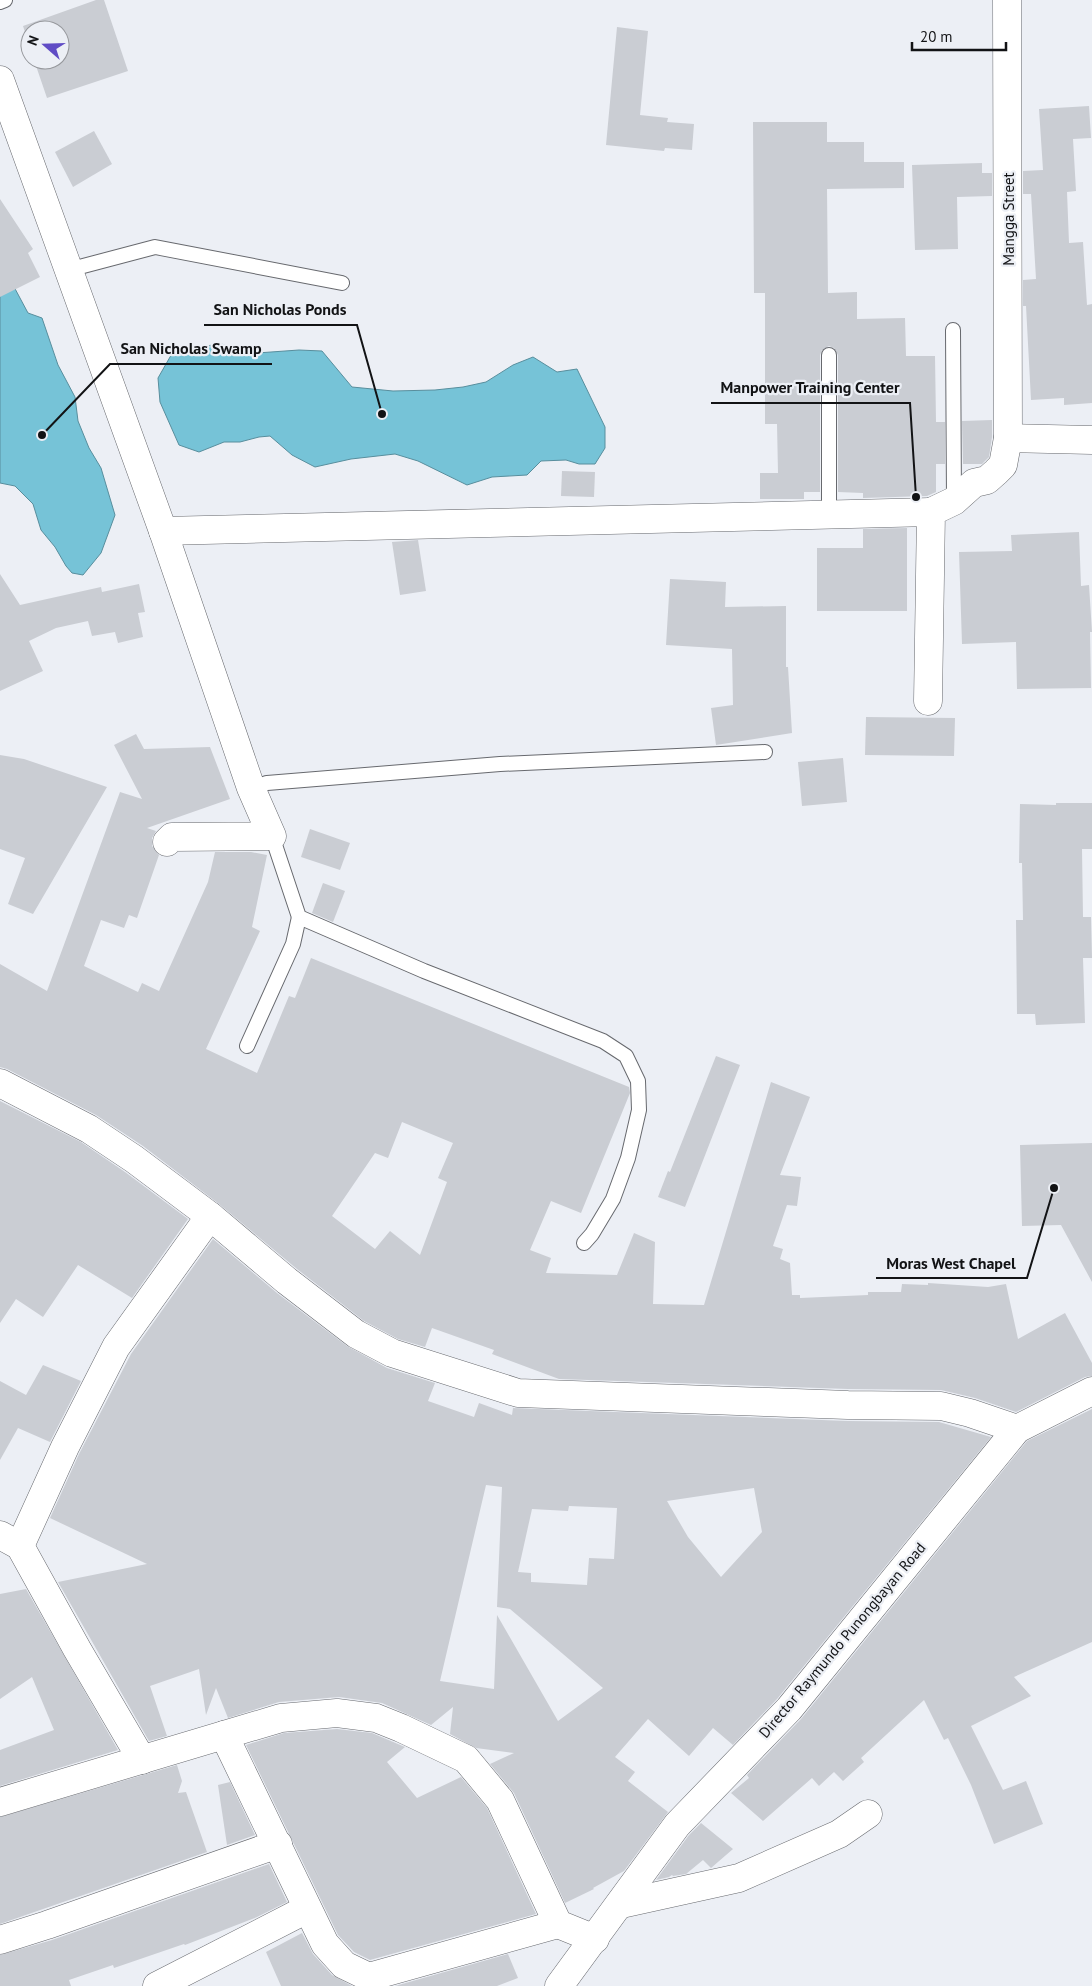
<svg xmlns="http://www.w3.org/2000/svg" width="1092" height="1986" font-family="'PT Sans',sans-serif">
<style>
.water{fill:#76c3d7;stroke:#588e9d}
.building{fill:#cacdd3;fill-rule:evenodd}
.lines{fill:none;stroke-linecap:round;stroke-linejoin:round}
.service-casing{stroke:#67696e;stroke-width:16}
.minor-casing{stroke:#67696e;stroke-width:29}
.tertiary-casing{stroke:#67696e;stroke-width:29}
.service{stroke:#fff;stroke-width:14}
.minor{stroke:#fff;stroke-width:28}
.tertiary{stroke:#fff;stroke-width:28}
.labels{text-anchor:middle;dominant-baseline:central;stroke-width:4.5;stroke-linejoin:round;paint-order:stroke}
.street-label{font-size:15px;fill:#121315;stroke:#eceff5}
.leader{fill:none;stroke:#121315;stroke-width:2}
.callout-dot{fill:#121315;stroke:#eceff5;stroke-width:2}
.callout-label{font-size:16px;text-anchor:middle;font-weight:bold;fill:#121315;stroke:#eceff5;stroke-width:4.5;stroke-linejoin:round;paint-order:stroke}
</style>
<rect width="100%" height="100%" fill="#eceff5"/>
<g class="water">
<path d="M0 268 5 270 28 313 42 318 58 365 75 397 78 421 89 448 101 468 115 515 101 553 83 575 72 573 66 566 55 547 41 530 33 504 15 486 0 483Z"/>
<path d="M221 344 257 353 299 350 322 351 352 387 393 391 435 390 463 387 486 382 513 365 533 357 557 372 577 369 605 427V448L595 464H579L566 460 541 461 527 475 492 477 467 485 418 461 395 454 351 459 315 467 292 455 270 436 259 437 240 442H224L199 452 179 445 160 402 158 378 174 350Z"/>
</g>
<g class="building">
<path d="M96 0H104L128 71 47 98 34 60H60V30H30V47L23 26Z"/>
<path d="M617 27 648 31 640 115 668 118 667 122 694 124 692 150 665 148 664 151 606 145Z"/>
<path d="M1089 106 1091 138 1073 139 1076 191 1067 192 1069 243 1083 242 1087 305 1092 304V403L1064 405V398L1031 400 1026 306H1023V280L1036 279 1031 194H1023V171L1043 170 1039 109Z"/>
<path d="M753 122H827V142H864V162H904V188L827 189 828 293 857 292V319L905 318 906 356H935L936 422H945V464H936V492L927 496 863 498V493L838 492V355L834 348 829 346 822 350 820 355V492H804V499H760V473H778L777 424H765V293H754Z"/>
<path d="M94 131 112 164 73 187 55 152Z"/>
<path d="M982 163V173H992V196L957 197 958 249 915 250 912 165Z"/>
<path d="M0 199 33 249 28 253 40 277 0 297Z"/>
<path d="M992 420V437L989 457 982 464H963L962 421Z"/>
<path d="M562 471 595 472 594 497 561 496Z"/>
<path d="M907 528V611H817V548H863V529Z"/>
<path d="M1079 532 1081 586 1089 585 1092 632H1090L1091 688 1017 689 1016 642 962 644 959 552 1012 551 1011 535Z"/>
<path d="M418 540 426 591 400 595 392 542Z"/>
<path d="M0 574 20 605 101 587 102 592 139 584 145 612 138 613 143 637 118 643 115 632 92 636 88 621 56 628 29 641 43 671 0 691Z"/>
<path d="M670 579 726 582 725 607 786 606V667H788L792 733 716 745 711 708 733 705 732 649 666 645Z"/>
<path d="M866 717 955 718 954 756 865 755Z"/>
<path d="M136 734 144 749 210 747 230 799 147 828 156 831 152 838V846L159 855 137 918 129 915 124 928 101 920 84 966 138 992 142 983 159 991 208 882 215 852H251L267 855 252 927 260 931 206 1049 257 1073 289 996 295 998 311 958 629 1087 630 1093 581 1213 551 1201 530 1250 551 1258 546 1273 617 1275 634 1233 655 1242 653 1304 704 1305 771 1082 810 1097 780 1175 801 1177 797 1206 787 1205 773 1246 783 1249 780 1259 790 1263 792 1295H800V1298L868 1295V1292H901L902 1284 928 1285V1283L988 1287 1006 1284 1018 1339 1065 1313 1092 1363V1376L1085 1377 1016 1412 975 1398 941 1390 848 1389 559 1379 492 1354 494 1350 432 1328 425 1347 398 1339 364 1321 297 1269 219 1204 143 1146 96 1115 7 1069 0 1067V964L47 991 120 792 142 799 114 745ZM402 1122 453 1143 438 1178 447 1182 420 1255 390 1231 375 1249 332 1216 375 1153 388 1158Z"/>
<path d="M0 755 24 759 107 787 33 914 8 904 25 858 0 849Z"/>
<path d="M843 758 847 802 802 806 798 762Z"/>
<path d="M1056 803H1092V849H1082L1083 917H1091L1092 958H1083L1085 1023 1036 1025 1035 1014H1017L1016 920H1023L1022 863H1019L1020 804 1056 805Z"/>
<path d="M310 829 350 843 340 870 301 857Z"/>
<path d="M323 883 345 891 333 922 312 913Z"/>
<path d="M716 1056 740 1065 685 1207 658 1197 668 1171 670 1172Z"/>
<path d="M0 1101 81 1142 125 1172 188 1219 132 1298 78 1265 43 1317 16 1299 0 1323Z"/>
<path d="M1092 1143V1282L1061 1225 1022 1226 1020 1145Z"/>
<path d="M213 1239 277 1293 347 1346 387 1368 435 1383 428 1401 474 1417 479 1403 512 1415 513 1408 848 1421 939 1422 991 1437 777 1699 733 1745 713 1728 689 1756 648 1719 615 1757 635 1772 628 1781 668 1812 624 1871 593 1888 594 1889 565 1903 514 1793 490 1764 514 1753 476 1748 450 1734 453 1707 431 1725 382 1703 339 1697 279 1702 228 1718 216 1688 206 1715 199 1669 150 1686 167 1736 149 1741 58 1582 147 1564 50 1518 79 1454 131 1354ZM486 1485 502 1487 497 1607 510 1609 603 1688 558 1721 497 1615 494 1689 440 1681ZM754 1488 762 1532 721 1577 688 1537 667 1501ZM569 1506 617 1508 614 1559 589 1558 587 1585 531 1582V1573L518 1572 532 1509 568 1511Z"/>
<path d="M43 1365 81 1381 50 1442 18 1428 0 1460V1381L26 1395Z"/>
<path d="M1092 1409V1642L1014 1677 1031 1696 971 1726 1003 1790 1026 1781 1043 1824 994 1844 971 1785 948 1738 944 1740 924 1700 861 1758 864 1762 843 1781 834 1772 819 1786 812 1778 763 1821 731 1793 749 1778 747 1775 801 1719 1027 1441Z"/>
<path d="M26 1589 118 1750 0 1786V1750L54 1730 32 1677 0 1699V1594Z"/>
<path d="M337 1729 372 1733 405 1747 387 1762 417 1798 461 1777 487 1808 536 1914 370 1960 354 1952 338 1935 246 1745 284 1733Z"/>
<path d="M177 1765 182 1781 178 1793 186 1792 207 1852 0 1924V1817Z"/>
<path d="M230 1782 255 1835 227 1845 218 1785Z"/>
<path d="M701 1823 733 1849 711 1868 703 1860 686 1874 673 1876 672 1875 669 1877 656 1880 689 1835Z"/>
<path d="M269 1864 287 1902 257 1917 185 1945 184 1944 114 1968 113 1965 69 1980 71 1986H0V1955L52 1940Z"/>
<path d="M302 1933 313 1954 332 1975 352 1986H281L266 1952Z"/>
<path d="M508 1954 518 1978 497 1986H395Z"/>
</g>
<g class="lines">
<g class="service-casing">
<g id="service">
<path d="M0 2 5 0"/>
<path d="M68 270 155 247 342 283"/>
<path d="M953 330 954 500"/>
<path d="M829 355V515"/>
<path d="M251 788 267 783 500 764 765 752"/>
<path d="M272 836 299 917 424 971 603 1041 626 1056 638 1081 639 1110 628 1158 613 1199 592 1234 584 1243"/>
<path d="M247 1046 293 944 299 917"/>
</g>
</g>
<g class="minor-casing">
<g id="minor">
<path d="M0 80 163 531 251 788 272 836 172 837 167 842"/>
<path d="M1008 438 1092 440"/>
<path d="M163 531 931 512"/>
<path d="M928 701 931 512 954 501 974 483 987 480 996 472 1003 465 1008 438 1007 0"/>
<path d="M0 1083 89 1129 134 1159 210 1216 287 1281 356 1334 392 1353 518 1393 848 1405 941 1406 970 1413 1017 1429"/>
<path d="M0 1535 20 1546 77 1649 142 1760"/>
<path d="M20 1546 65 1447 116 1347 210 1216"/>
<path d="M224 1735 325 1944 344 1965 369 1977 558 1924"/>
<path d="M0 1802 281 1718 337 1713 376 1718 401 1728 466 1759 500 1800 558 1924 595 1939"/>
<path d="M621 1904 739 1878 839 1834 868 1814"/>
<path d="M0 1940 47 1925 278 1844"/>
<path d="M157 1986 307 1909"/>
</g>
</g>
<g class="tertiary-casing">
<path id="tertiary" d="M559 1986 677 1825 789 1709 1017 1429 1092 1391"/>
</g>
<use href="#service" class="service"/>
<use href="#minor" class="minor"/>
<use href="#tertiary" class="tertiary"/>
</g>
<g class="labels">
<g class="street-label">
<text transform="translate(1008 219) rotate(-90)">Mangga Street</text>
<text transform="translate(842 1640) rotate(-50)">Director Raymundo Punongbayan Road</text>
</g>
</g>
<path class="leader" d="M382 414L357 325H204M42 435L110 364H272M916 497L910 403H711M1054 1188L1027 1278H876"/>
<g class="callout-dot">
<circle cx="382" cy="414" r="5"/>
<circle cx="42" cy="435" r="5"/>
<circle cx="916" cy="497" r="5"/>
<circle cx="1054" cy="1188" r="5"/>
</g>
<g class="callout-label">
<text x="280" y="315">San Nicholas Ponds</text>
<text x="191" y="354">San Nicholas Swamp</text>
<text x="810" y="393">Manpower Training Center</text>
<text x="951" y="1269">Moras West Chapel</text>
</g>
<g transform="translate(45 45) rotate(290)"><circle r="24" fill="#eceff5" stroke="#95979b"/>
<path d="M0-4L9 19L0 12L-9 19Z" fill="#604cc5"/>
<text y="-8" font-size="14" font-weight="bold" text-anchor="middle" fill="#121315">N</text>
</g>
<path d="M912 42v8h94v-8" fill="none" stroke="#121315" stroke-width="2.5"/>
<text x="920" y="42" font-size="15" fill="#121315" stroke="#eceff5" stroke-width="4" paint-order="stroke">20 m</text>
</svg>
